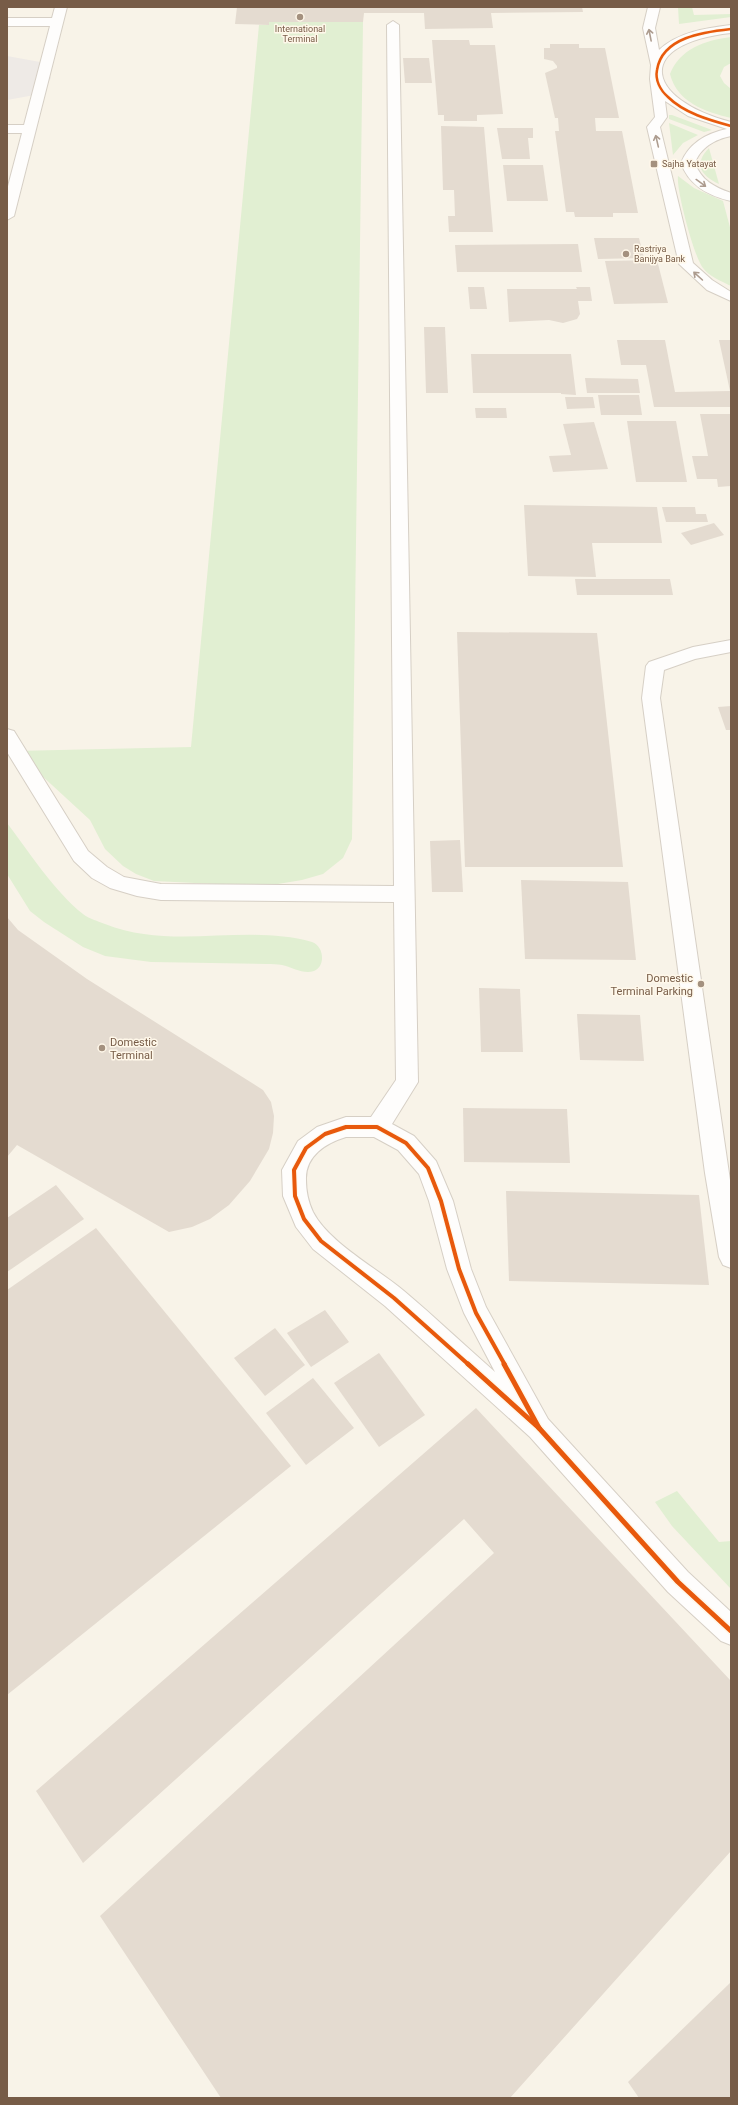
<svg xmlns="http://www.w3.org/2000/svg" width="738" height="2105" font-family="Roboto,sans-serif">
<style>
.green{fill:#e1efd2}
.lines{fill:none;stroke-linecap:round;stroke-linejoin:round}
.taxiway{fill:#eeeae6;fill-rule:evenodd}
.building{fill:#e4dbd0}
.minor-casing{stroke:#d6cfc5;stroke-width:2}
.minor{fill:#fefdfc;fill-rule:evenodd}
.cycleway-far2-casing{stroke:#fff8ea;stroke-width:4}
.cycleway-far1-casing{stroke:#fff8ea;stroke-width:6}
.cycleway-casing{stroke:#fff8ea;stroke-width:8}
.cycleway-far2{stroke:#e8590c;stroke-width:2.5}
.cycleway-far1{stroke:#e8590c;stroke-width:4}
.cycleway{stroke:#e8590c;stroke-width:5}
.oneway{stroke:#ad9c8f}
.poi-dot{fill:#a4917f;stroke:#fff8ea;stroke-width:1.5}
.labels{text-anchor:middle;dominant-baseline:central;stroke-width:3;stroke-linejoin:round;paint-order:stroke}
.far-poi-label{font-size:9px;fill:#775c47;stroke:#fff8ea;text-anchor:start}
.poi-label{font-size:11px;fill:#775c47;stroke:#fff8ea;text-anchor:end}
</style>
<rect width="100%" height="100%" fill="#f8f3e8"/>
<g class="green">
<path d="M678 7H692L694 15 731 14V17L679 24Z"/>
<path d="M269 22H363L352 839 343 858 323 874 302 880 278 884H216L154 881 136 874 123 866 105 849 90 820 15 751 191 747 259 25H268Z"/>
<path d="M731 37V63L724 67 720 76 724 83 731 89V118C705 112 677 102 670 74 680 49 705 40 731 37Z"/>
<path d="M669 115H672L712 130 704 132 669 119Z"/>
<path d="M669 123 698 135 683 143 673 155Z"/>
<path d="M709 148 719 184C701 176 693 164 709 148Z"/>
<path d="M678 176 694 188 723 201 731 231V286C721 281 710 277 703 268 694 257 676 189 678 176Z"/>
<path d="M7 823C29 852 55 892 83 914 89 919 98 921 105 924 173 951 244 923 312 942 324 946 326 966 314 971 304 975 292 967 282 965 277 964 272 964 267 964L151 962 105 956 83 947 44 922 30 911 7 874Z"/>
<path d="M677 1491 719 1542 731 1541V1589L672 1526 655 1502Z"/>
</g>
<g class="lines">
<path class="taxiway" d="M7 56 40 62 51 78 40 94 7 100Z"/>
</g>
<g class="building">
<path d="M237 7H582L583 12 491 13 493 28 425 29 424 13H364L363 22H269V25L235 24Z"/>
<path d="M432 40H469L470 45H495L503 114 477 115V121H444V115H438Z"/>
<path d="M550 44H579V48H605L619 118H595L596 131H622L638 213H613V217H575L574 212H566L555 131H559L558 118H555L545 73 557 68V66L553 61 544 59V48H550Z"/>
<path d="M403 58H429L432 83H405Z"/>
<path d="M441 126 484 127 493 232H449L448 216H455L454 190H443Z"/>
<path d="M497 128H533V138H528L530 159H502Z"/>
<path d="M503 165H543L548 201H507Z"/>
<path d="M594 238H639L644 258 598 259Z"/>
<path d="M578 244 582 272H457L455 245Z"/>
<path d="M657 260 668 303 614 304 605 261Z"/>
<path d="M468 287H484L487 309H470Z"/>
<path d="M576 287H590L592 301H578L580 314 577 319 563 323 549 320 509 322 507 289H577Z"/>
<path d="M424 327H445L448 393H426Z"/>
<path d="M617 340H665L675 392 730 391 719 340H731V407H654L646 365H621Z"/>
<path d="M471 354H571L576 395 561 394V393H473Z"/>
<path d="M585 378 638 379 640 393H587Z"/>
<path d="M598 395H639L642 415H601Z"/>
<path d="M565 397H593L595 408 567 409Z"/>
<path d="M475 408H506L507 418H476Z"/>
<path d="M700 414H731V486L718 487 717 479H697L692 456H708Z"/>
<path d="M627 421H676L687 482H636Z"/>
<path d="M594 422 608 469 553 472 549 456 571 455 563 424Z"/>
<path d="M524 505 657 507 662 543H592L596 577 528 576Z"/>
<path d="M662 507H695L696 514H706L708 522H666Z"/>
<path d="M714 523 724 535 691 545 681 533Z"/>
<path d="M575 579H670L673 595H577Z"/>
<path d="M457 632 597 633 623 867H465Z"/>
<path d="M731 706V730H726L718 707Z"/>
<path d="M460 840 463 892H432L430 841Z"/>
<path d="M521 880 628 882 636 960 525 959Z"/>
<path d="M7 917 18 930 87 979 263 1090 271 1102 274 1116 273 1133 269 1149 250 1181 229 1205 210 1219 192 1227 169 1232 17 1145 7 1157Z"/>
<path d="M479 988 520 989 523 1052H481Z"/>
<path d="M577 1014 640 1015 644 1061 580 1060Z"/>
<path d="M463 1108 567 1109 570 1163 464 1162Z"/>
<path d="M56 1185 84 1219 7 1272V1218Z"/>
<path d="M506 1191 699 1195 709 1285 509 1281Z"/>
<path d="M96 1228 291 1466 7 1695V1290Z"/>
<path d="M325 1310 349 1342 311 1367 287 1333Z"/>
<path d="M275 1328 305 1365 265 1396 234 1358Z"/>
<path d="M379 1353 425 1415 379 1447 334 1383Z"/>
<path d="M313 1378 354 1428 306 1465 266 1413Z"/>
<path d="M476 1408 731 1681V1851L510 2098H221L100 1916 494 1553 464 1519 83 1863 36 1791Z"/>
<path d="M731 1982V2098H639L628 2082Z"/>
</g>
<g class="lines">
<g class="minor-casing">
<g id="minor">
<path d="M55 7H67L14 216 7 220V190L22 133H7V125H24L50 26H7V18H52Z"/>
<path d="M648 7H660L655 28 659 50C678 32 706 28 731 25V33C632 44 646 100 731 122V136C715 139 700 148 695 163 701 180 714 187 731 193V201C709 196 689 186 681 163 689 143 707 133 727 129L688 116 665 101 667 117 660 127 693 263 712 280 731 292V301L707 290 679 264 647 127 655 117 650 79 651 65 643 28Z"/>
<path d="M393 21 399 25 418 1082 392 1124 414 1136 436 1161 453 1201 471 1269 486 1307 548 1419 688 1572 731 1612V1645L721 1641 668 1592 530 1437 385 1306 313 1249 296 1227 283 1196 282 1170 298 1141 317 1127 346 1117H371L396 1080 394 902 161 900 137 896 110 888 92 878 74 861 7 752V729L14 731 88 851 107 867 124 877 161 884 394 886 387 25ZM346 1137H374L398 1150 419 1174 429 1201 447 1269 464 1313 495 1372C464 1345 435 1317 404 1291 378 1269 328 1242 313 1212 308 1201 306 1191 306 1180 305 1156 326 1143 346 1137Z"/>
<path d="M731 640V652L695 659 664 670 660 698 731 1187V1268L723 1265 719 1257 705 1173 642 698 646 666 649 662 693 647Z"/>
</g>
</g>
<use href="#minor" class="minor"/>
<g class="cycleway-far2-casing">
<path id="cycleway-far2" d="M731 29C704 32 662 37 657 70 655 80 660 90 668 97 684 113 709 120 731 126"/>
</g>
<g class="cycleway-far1-casing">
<path id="cycleway-far1" d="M469 1365 394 1298 321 1241 304 1219 295 1196 294 1170 306 1148 325 1134 346 1127H377L406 1143 428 1168 441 1201 459 1269 476 1313 505 1365"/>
</g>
<g class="cycleway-casing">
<g id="cycleway">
<path d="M468 1364 539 1428"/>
<path d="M504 1364 539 1428"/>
<path d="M539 1428 678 1582 731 1631"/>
</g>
</g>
<use href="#cycleway-far2" class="cycleway-far2"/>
<use href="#cycleway-far1" class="cycleway-far1"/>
<use href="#cycleway" class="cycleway"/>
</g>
<defs><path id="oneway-shaft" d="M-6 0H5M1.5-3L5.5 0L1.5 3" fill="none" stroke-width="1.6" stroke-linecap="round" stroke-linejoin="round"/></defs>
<g class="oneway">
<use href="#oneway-shaft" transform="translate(650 35) rotate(-101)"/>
<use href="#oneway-shaft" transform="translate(657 141) rotate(-103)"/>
<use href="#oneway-shaft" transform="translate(701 183) rotate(36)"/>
<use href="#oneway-shaft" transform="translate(698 276) rotate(-138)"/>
</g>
<g class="poi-dot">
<circle cx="300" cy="17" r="4"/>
<rect x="650" y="160" width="8" height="8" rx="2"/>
<circle cx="626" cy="254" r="4"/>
<circle cx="701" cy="984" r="4"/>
<circle cx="102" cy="1048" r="4"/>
</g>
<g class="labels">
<g class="far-poi-label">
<text x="300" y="29" text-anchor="middle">International<tspan x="300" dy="10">Terminal</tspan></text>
<text x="662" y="164">Sajha Yatayat</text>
<text x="634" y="249">Rastriya<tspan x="634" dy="10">Banijya Bank</tspan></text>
</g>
<g class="poi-label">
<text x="693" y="978">Domestic<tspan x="693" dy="13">Terminal Parking</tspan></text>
<text x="110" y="1042" text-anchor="start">Domestic<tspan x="110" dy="13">Terminal</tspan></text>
</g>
</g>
<rect width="738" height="2105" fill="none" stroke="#775c47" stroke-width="16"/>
</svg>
